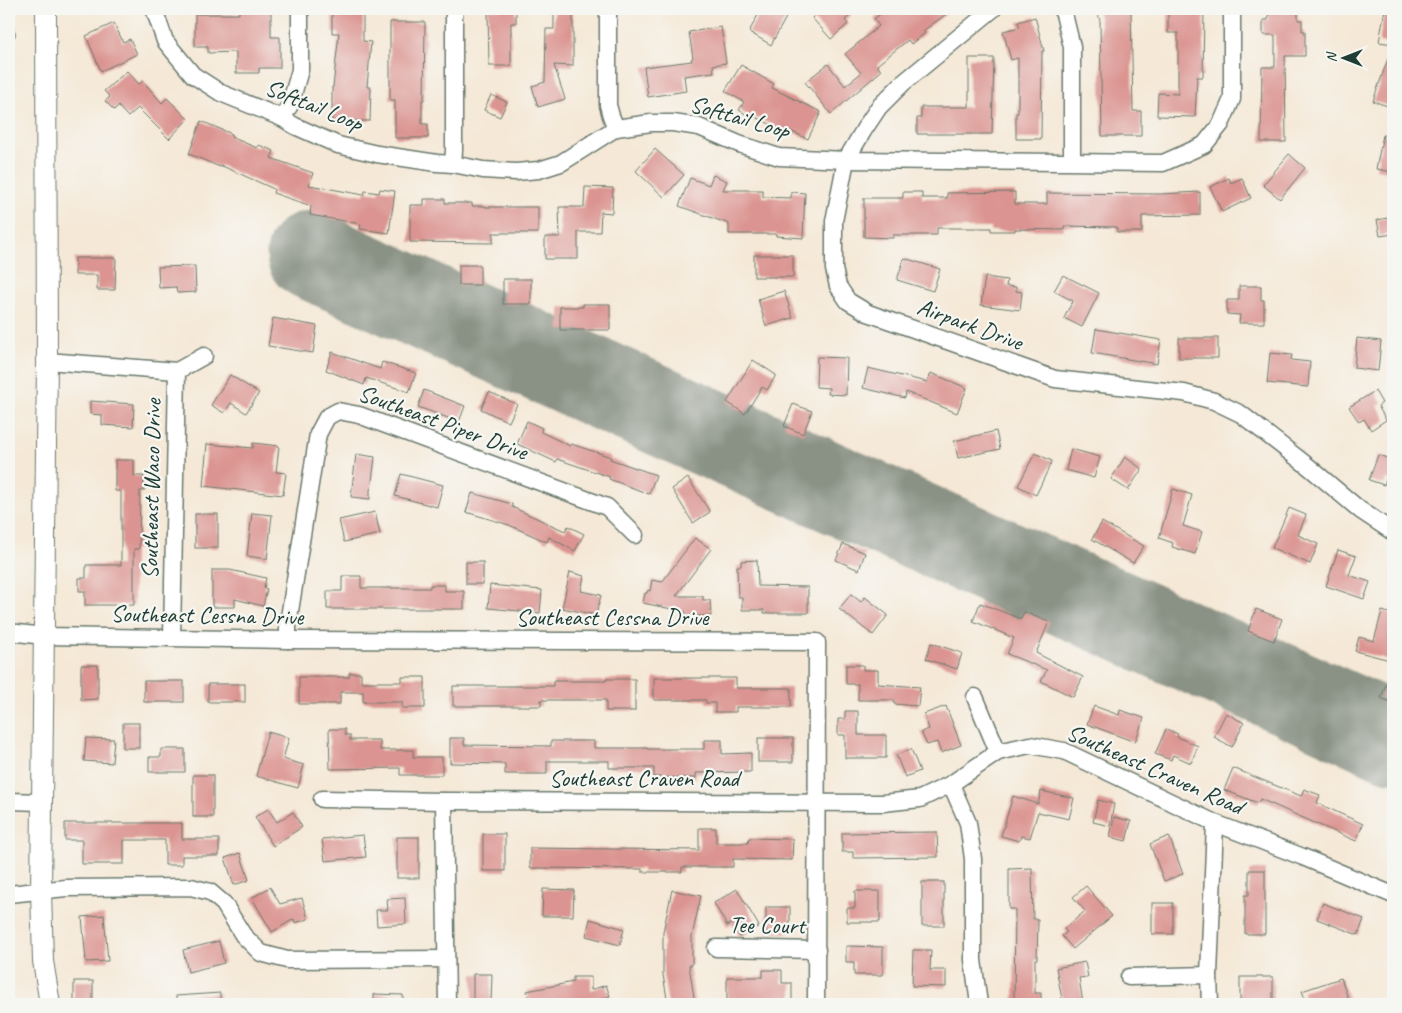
<svg xmlns="http://www.w3.org/2000/svg" width="1402" height="1013" font-family="Caveat,sans-serif">
<style>
.lines{fill:none;stroke-linecap:round;stroke-linejoin:round}
.runway{stroke:#8a9285;stroke-width:89}
.building{fill:#db9491}
.service-casing{stroke:#6a796d;stroke-width:10}
.minor-casing{stroke:#6a796d;stroke-width:19}
.tertiary-casing{stroke:#6a796d;stroke-width:22}
.service{stroke:#fff;stroke-width:8}
.minor{stroke:#fff;stroke-width:16}
.tertiary{stroke:#fff;stroke-width:20}
.labels{text-anchor:middle;dominant-baseline:central;stroke-width:4.5;stroke-linejoin:round;paint-order:stroke}
.street-label{font-size:24px;fill:#1f3d34;stroke:#f6f6f2}
</style>
<rect width="100%" height="100%" fill="#f6f6f2"/>
<filter id="ink" filterUnits="userSpaceOnUse"><feTurbulence type="fractalNoise" baseFrequency=".02" numOctaves="2"/><feDisplacementMap in="SourceGraphic" scale="10" xChannelSelector="R" yChannelSelector="G"/><feConvolveMatrix kernelMatrix="1 2 1 2 8 2 1 2 1" color-interpolation-filters="sRGB"/></filter>
<filter id="wash" filterUnits="userSpaceOnUse"><feTurbulence type="fractalNoise" baseFrequency=".0096" numOctaves="4" result="noise"/><feDisplacementMap in="SourceGraphic" scale="20" xChannelSelector="R" yChannelSelector="G"/><feGaussianBlur stdDeviation="1.12" result="paint"/><feColorMatrix in="noise" values="0 0 0 0 0 0 0 0 0 0 0 0 0 0 0 0 0 1.4 0 .05"/><feComposite in="paint" operator="in"/></filter>
<g filter="url(#wash)">
<rect width="100%" height="100%" fill="#f5e8d6"/>
<g class="lines">
<path class="runway" d="M311 255 1393 738"/>
</g>
<g id="blocks">
<g class="building">
<path d="M239 9H271V37H280V68H259V73H236V52L208 53V47H195V14H239Z"/>
<path d="M332 9H363V41L371 42 367 87H371L370 121H332V87H333L339 33H332Z"/>
<path d="M488 9H516V23H511V66H489Z"/>
<path d="M554 9H573V66L554 65 565 99 538 107 532 86 545 82 546 29H554Z"/>
<path d="M761 9H784L789 12 771 45 749 32Z"/>
<path d="M822 9H857L845 20 848 24 831 39 812 18Z"/>
<path d="M887 9H953L923 31 925 33 911 44 908 40 877 65 881 71 831 114 805 82 828 64 845 86 861 73 845 54 879 26 874 19Z"/>
<path d="M1097 9H1131L1133 111H1141V136H1102L1100 21Z"/>
<path d="M1168 9H1204L1203 77H1197L1195 117 1157 116 1158 93 1178 94V33H1168Z"/>
<path d="M1269 9H1298V20H1302V31H1305V56H1285L1286 142H1261L1262 67H1275V35H1263V20H1268Z"/>
<path d="M1385 9H1393V44L1379 42Z"/>
<path d="M1035 17 1044 51H1042L1041 139H1016V113H1018V58L1011 60 1003 31 1020 27 1018 22Z"/>
<path d="M390 22H425L424 100H422V124H428V138H395V100H390Z"/>
<path d="M114 23 123 42 130 39 137 54 101 71 86 36Z"/>
<path d="M721 27 726 63 713 65 714 72 684 76 686 91 648 97 644 67 692 61 691 59 693 58 689 32Z"/>
<path d="M1392 47 1393 48V108L1373 101Z"/>
<path d="M969 58H994L992 134H917V118H921V107H969Z"/>
<path d="M741 65 774 84 772 88 821 112 808 139 788 130 787 132 755 117 754 119 739 110 744 102 725 91Z"/>
<path d="M127 71 139 84 143 81 162 103 167 98 188 119 169 139 138 108 128 117 118 106 114 110 105 101 110 97 104 91Z"/>
<path d="M491 95 507 102 500 117 484 110Z"/>
<path d="M201 121 232 134 231 137 257 148 259 145 274 151 271 158 313 173 309 185 364 195 365 191 379 193 380 189 395 191 389 233 360 229 361 224 310 215 311 206 273 193 274 189 220 165V167L189 154Z"/>
<path d="M1383 135 1393 137V172L1376 169Z"/>
<path d="M655 149 684 175 664 197 636 171Z"/>
<path d="M1289 154 1305 168 1280 199 1263 185Z"/>
<path d="M713 175 727 181 723 190H763V197L791 198V192L805 193 803 238 776 236V234H729V224L679 206 690 178 709 185Z"/>
<path d="M1229 178 1231 183 1242 178 1251 198 1222 212 1210 187Z"/>
<path d="M585 187 613 188 612 213 601 212 600 232H578V259H545V237H560L559 207H584Z"/>
<path d="M903 192H922V198H947V193L1015 192V204H1047V193L1160 194 1200 192V215L1142 216V232H1117V227L1064 226V230L1015 229V231H991V228H937V235H893V238L864 237V198H903Z"/>
<path d="M424 199H445V203H472V206H485V207H538V233H493V243L410 242V205H424Z"/>
<path d="M1393 217V234L1380 236 1377 220Z"/>
<rect x="754" y="255" width="39" height="22"/>
<path d="M75 258H116L115 290H97V275H75Z"/>
<path d="M904 258 940 269 933 291 897 280Z"/>
<rect x="459" y="265" width="21" height="20"/>
<path d="M195 266 196 292 177 293 176 287 159 288 158 267Z"/>
<path d="M1063 275 1099 293 1082 327 1064 318 1073 301 1054 291Z"/>
<path d="M985 277 1007 280 1006 286 1016 287V291L1022 292 1020 310 981 305Z"/>
<rect x="503" y="279" width="28" height="25"/>
<path d="M1239 286H1261V300H1264V323H1239L1240 315 1227 314V300H1239Z"/>
<path d="M784 291 793 318 766 326 758 299Z"/>
<path d="M583 304H610V330H560V307H583Z"/>
<path d="M273 318 317 326 313 353 268 346Z"/>
<path d="M1096 329 1161 340 1157 364 1092 353Z"/>
<rect x="1179" y="338" width="39" height="20"/>
<path d="M1357 338 1381 341 1378 371 1354 368Z"/>
<path d="M332 352 380 369 382 362 416 373 409 392 366 378 364 385 326 370Z"/>
<path d="M1270 353 1292 355 1291 360 1310 362 1308 387 1267 383Z"/>
<path d="M817 357 847 358 846 395 828 394 829 388 816 387Z"/>
<path d="M753 360 776 375 767 390 762 387 745 414 727 402Z"/>
<path d="M868 368 927 382 931 373 967 388 957 413 906 392 905 398 863 388Z"/>
<path d="M230 375 259 393 246 413 231 403 224 413 211 405Z"/>
<path d="M424 390 465 406 459 422 418 407Z"/>
<path d="M1375 391 1382 403 1378 406 1386 420 1371 430 1364 419 1359 422 1349 407Z"/>
<path d="M489 392 517 404 509 422 481 409Z"/>
<path d="M90 401 134 404 133 427 102 425V415L90 414Z"/>
<path d="M793 404 812 411 803 434 784 426Z"/>
<path d="M527 421 542 428 541 432 570 446 571 444 611 457 610 459 656 475 649 494 609 479 610 477 557 459 556 462 517 444Z"/>
<path d="M996 431 1000 449 958 458 954 441Z"/>
<path d="M253 443 279 446 276 472 286 473 283 495 203 486 207 444 253 448Z"/>
<path d="M1071 449 1100 457 1094 478 1066 470Z"/>
<path d="M1035 453 1052 461 1036 495 1018 486Z"/>
<path d="M356 454 375 457 371 489H370V499L351 497Z"/>
<path d="M1378 455 1393 460V481L1386 479 1384 485 1369 480Z"/>
<path d="M1125 457 1142 469 1128 490 1111 479Z"/>
<path d="M115 460H134V476H144V491H140L139 549H134V605H85V591H79V578H86V565H121V491H115Z"/>
<path d="M401 474 443 485 437 507 395 496Z"/>
<path d="M688 478 710 512 693 523 672 489Z"/>
<path d="M1173 489 1192 495 1183 526 1202 532 1195 554 1172 547 1173 543 1159 538Z"/>
<path d="M472 493 512 504V507L565 531 568 526 584 534 575 551 549 537 547 542 509 525 466 512Z"/>
<path d="M1289 508 1306 515 1298 535 1318 544 1310 564 1272 548Z"/>
<path d="M375 512 380 534 344 542 339 520Z"/>
<path d="M252 513 272 515 267 559 247 556Z"/>
<rect x="195" y="514" width="23" height="34"/>
<path d="M1102 522 1144 546 1133 563 1092 539Z"/>
<path d="M695 538 711 549 676 596H703V600H710L711 616H686V612L643 603 645 593H647L648 590 650 591 652 580 662 582Z"/>
<path d="M843 544 865 553 859 570 836 560Z"/>
<path d="M1338 550 1356 556 1349 575 1370 582 1364 599 1326 586Z"/>
<path d="M757 560 758 586 808 587V613H764V610H742V597H738L737 566H741V561Z"/>
<rect x="466" y="562" width="17" height="22"/>
<path d="M212 570H230L266 578 264 588 267 589 263 606 235 599V607H212Z"/>
<path d="M570 572 584 576 581 591 601 595 596 615 562 608Z"/>
<path d="M342 576H361V588H430V585H445V591H464V609H327V591H342Z"/>
<path d="M490 585 542 590 540 613 488 608Z"/>
<path d="M851 594 861 602 865 597 888 615 873 635 839 609Z"/>
<path d="M980 603 1021 619 1024 612 1049 622 1036 653 1083 677 1073 697 1041 681 1047 670 1007 654 1014 638 973 621Z"/>
<path d="M1256 609 1282 619 1274 641 1248 631Z"/>
<path d="M1382 611 1393 614V649L1390 660 1355 651 1359 637 1374 641Z"/>
<path d="M931 643 962 653 957 669 926 659Z"/>
<path d="M81 665H98V699L81 700Z"/>
<path d="M846 665H863V670H878V684L920 687 918 706 894 704V700H858V684H846Z"/>
<path d="M1392 668H1393V703L1381 698Z"/>
<path d="M349 673H361V682H402V677H425V708H402V702H363V692H340V704H299V677H349Z"/>
<path d="M654 678H736V688H791V707H736V712H715V703H706V700H654Z"/>
<path d="M606 679H635V711H606V700H541V706H453V686H553V681H606Z"/>
<rect x="144" y="681" width="40" height="21"/>
<rect x="208" y="684" width="37" height="18"/>
<path d="M946 706 961 745 941 753 937 742 927 745 921 732 929 729 924 714Z"/>
<path d="M1094 706 1119 715 1120 710 1144 718 1135 742 1087 724Z"/>
<path d="M845 711H858V735H886V758H845V735H838V719H845Z"/>
<path d="M1226 713 1244 723 1232 747 1214 737Z"/>
<rect x="123" y="723" width="16" height="25"/>
<path d="M329 729H345V735H350V740H380V750H413V757H442V775H400V768L330 769Z"/>
<path d="M1166 729 1178 734 1177 737 1198 746 1191 763 1173 755 1171 760 1155 754Z"/>
<path d="M268 732 289 738 283 759 304 765 298 788 256 776Z"/>
<path d="M86 738 114 739 112 763 84 761Z"/>
<path d="M450 738H464V745L551 746V741H594V748H647V749H704V740H722V754L751 753V772L696 773V778L654 777V768H609V761H547V774H505V764L450 763Z"/>
<rect x="758" y="738" width="35" height="24"/>
<path d="M161 749H185V772H149V757H161Z"/>
<path d="M911 749 920 771 905 777 896 755Z"/>
<path d="M1233 768 1301 796 1304 789 1320 795 1317 803 1363 824 1356 841 1260 799 1258 803 1224 790Z"/>
<rect x="193" y="775" width="20" height="42"/>
<path d="M1041 791 1074 798 1069 819 1038 812 1030 838 1021 836 1019 841 1001 836 1013 796 1038 804Z"/>
<path d="M1098 800 1114 804 1110 826 1093 822Z"/>
<path d="M268 809 277 822 293 812 302 827 273 846 255 817Z"/>
<path d="M1114 817 1131 821 1126 841 1110 837Z"/>
<path d="M65 823H182V839H219V856H182V865H165V840H124V864H82V840H65Z"/>
<path d="M699 828H716V843H748L749 838 793 839 792 860 733 859V867H682V872H642V869L530 868V848L699 850Z"/>
<path d="M937 832 938 857 853 858V852H842V833Z"/>
<rect x="483" y="834" width="22" height="37"/>
<path d="M363 835 366 857 325 861 322 839Z"/>
<path d="M1169 836 1183 874 1164 881 1150 844Z"/>
<rect x="397" y="837" width="22" height="41"/>
<path d="M240 853 249 880 234 885 225 858Z"/>
<path d="M1032 868 1033 919H1038L1037 959H1035V993H1041V1004H1014L1015 909H1009V869Z"/>
<path d="M1249 870H1265V934H1245V895H1249Z"/>
<rect x="922" y="882" width="22" height="44"/>
<path d="M1086 886 1112 916 1073 949 1062 936 1067 932 1064 929 1085 911 1073 897Z"/>
<path d="M270 887 280 904 302 898 308 919 295 923 294 919 272 932 252 898Z"/>
<path d="M543 889 574 890 573 916H542Z"/>
<path d="M737 889 759 926 740 937 732 923 727 926 714 903Z"/>
<path d="M672 890 701 896 692 936V965H689L695 1004H668L663 975V932Z"/>
<path d="M855 891H880V922H847V908H855Z"/>
<path d="M405 898 406 924 377 926 376 910H388L387 899Z"/>
<rect x="1152" y="903" width="21" height="31"/>
<path d="M1323 903 1364 919 1358 935 1317 919Z"/>
<rect x="766" y="907" width="24" height="26"/>
<path d="M104 915 108 961 86 962 82 917Z"/>
<path d="M590 919 624 929 620 945 586 936Z"/>
<path d="M219 941 224 963 188 972 183 950Z"/>
<path d="M846 946 883 947V975H854V962H846Z"/>
<path d="M913 950H931L930 970H946V987L912 986Z"/>
<path d="M1085 962 1088 977 1079 978 1083 1003 1063 1004 1056 968Z"/>
<path d="M763 970H782V983H792V1004H727V977H763Z"/>
<path d="M473 974H492L491 1004H473Z"/>
<path d="M573 977H591V990L606 985 610 996 591 1003V1004H529L527 991 573 982Z"/>
<path d="M1240 977H1273V1004H1255V1001H1240Z"/>
<path d="M1341 978 1349 1001 1337 1004H1307L1302 991Z"/>
<rect x="74" y="981" width="19" height="21"/>
<path d="M220 993V1004H176V996Z"/>
<path d="M374 994 403 995V1004H374Z"/>
</g>
</g>
</g>
<g filter="url(#ink)">
<use href="#blocks" fill-opacity="0" stroke="#6a796d" stroke-width="1"/>
<g class="lines">
<g class="service-casing">
<path id="service" d="M9 34H11"/>
</g>
<g class="minor-casing">
<g id="minor">
<path d="M154 9 165 41 193 75 221 93 282 118 295 126 338 145 377 154 437 163 453 164 483 170 516 172 539 170 561 163 616 128 651 123H673L699 127 739 144 779 157 846 160 1163 163 1204 145 1221 124 1232 99V9"/>
<path d="M608 9V105L611 116 616 128"/>
<path d="M993 9 903 83 879 107 865 128 846 160 834 221V269L838 286 848 301 868 313 1055 379 1184 393 1214 401 1241 414 1309 467 1360 510 1393 532"/>
<path d="M1061 9 1064 14 1072 47V161"/>
<path d="M282 118 290 105 300 70V9"/>
<path d="M453 164 454 150V9"/>
<path d="M47 361 177 371 204 356"/>
<path d="M9 632 44 636 288 640 817 642 816 1004"/>
<path d="M172 638 177 371"/>
<path d="M288 640V624L318 434 327 417 338 411 359 415 607 507 635 535"/>
<path d="M975 697 998 752"/>
<path d="M951 784 968 823 973 859V960L979 1004"/>
<path d="M322 799 444 801 883 803 920 799 951 784 998 752 1030 745 1064 751 1215 823 1303 857 1393 895"/>
<path d="M9 801 41 802"/>
<path d="M444 801 447 1004"/>
<path d="M9 894 66 888 191 887 210 892 224 904 243 935 261 953 287 960 446 959"/>
<path d="M716 948 817 950"/>
<path d="M1129 977 1209 975"/>
<path d="M1210 1004 1209 975 1215 823"/>
</g>
</g>
<g class="tertiary-casing">
<path id="tertiary" d="M46 9 47 361 41 891 43 961 50 1004"/>
</g>
<use href="#service" class="service"/>
<use href="#minor" class="minor"/>
<use href="#tertiary" class="tertiary"/>
</g>
</g>
<g class="labels">
<g class="street-label">
<text transform="translate(314 105) rotate(22)">Softtail Loop</text>
<text transform="translate(740 117) rotate(16)">Softtail Loop</text>
<text transform="translate(970 324) rotate(20)">Airpark Drive</text>
<text transform="translate(443 422) rotate(20)">Southeast Piper Drive</text>
<text transform="translate(151 489) rotate(-89)">Southeast Waco Drive</text>
<text transform="translate(207 615) rotate(1)">Southeast Cessna Drive</text>
<text x="612" y="617">Southeast Cessna Drive</text>
<text transform="translate(1155 769) rotate(24)">Southeast Craven Road</text>
<text x="644" y="778">Southeast Craven Road</text>
<text transform="translate(767 925) rotate(1)">Tee Court</text>
</g>
</g>
<rect width="1402" height="1013" fill="none" stroke="#f6f6f2" stroke-width="30"/>
<g transform="translate(1344 58) rotate(270)" stroke="#f6f6f2" stroke-width="4" paint-order="stroke">
<path d="M0-4L9 19L0 12L-9 19Z" fill="#1f3d34"/>
<text y="-8" font-size="14" font-weight="bold" text-anchor="middle" fill="#1f3d34">N</text>
</g>
</svg>
